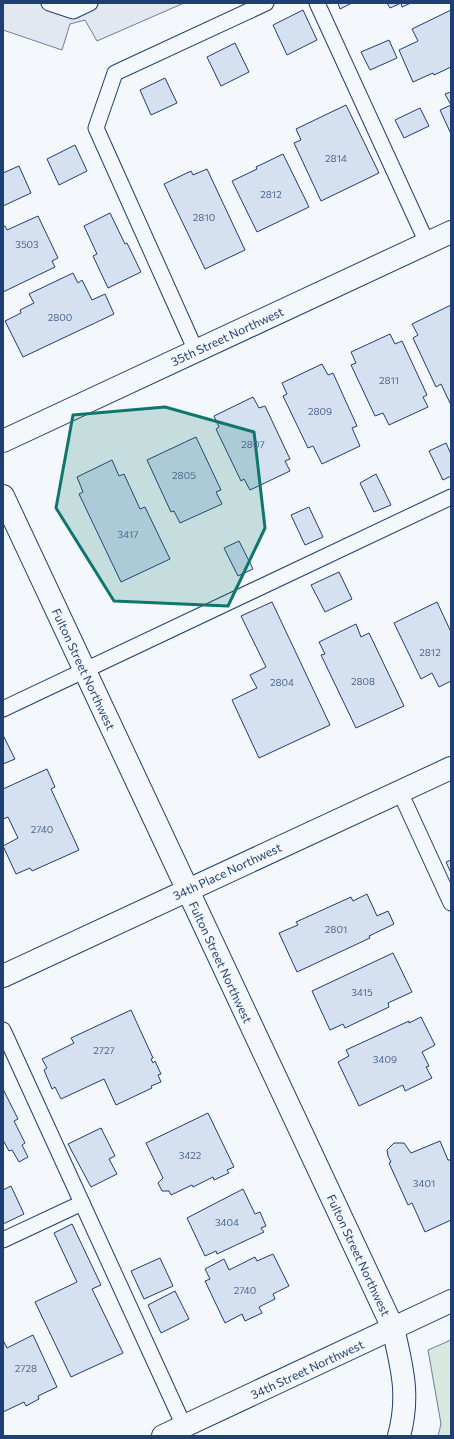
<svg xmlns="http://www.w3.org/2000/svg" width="454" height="1439" font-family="Commissioner,sans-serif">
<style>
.green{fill:#d7e8df;stroke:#687fa3}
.parking{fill:#e3e8f0;stroke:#687fa3}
.building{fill:#d5e0f0;stroke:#1d3f73}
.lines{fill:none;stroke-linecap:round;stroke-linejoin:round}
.service-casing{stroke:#1d3f73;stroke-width:17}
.minor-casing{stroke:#1d3f73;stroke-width:24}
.secondary-casing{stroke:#1d3f73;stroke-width:24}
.service{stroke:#f4f7fb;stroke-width:15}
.minor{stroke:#f4f7fb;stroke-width:22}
.secondary{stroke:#f4f7fb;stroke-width:22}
.marked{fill:#0f766e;fill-opacity:0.2;stroke:#0f766e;stroke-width:3;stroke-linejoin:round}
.labels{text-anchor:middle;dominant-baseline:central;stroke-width:3;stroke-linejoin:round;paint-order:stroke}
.number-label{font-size:10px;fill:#4b6792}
.street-label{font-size:12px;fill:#1d3f73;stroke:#f4f7fb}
</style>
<rect width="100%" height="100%" fill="#f4f7fb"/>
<path class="green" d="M451 1340V1436H438L441 1424 428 1350Z"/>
<path class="parking" d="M3 3H184L97 41 85 20 70 24 62 50 3 30Z"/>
<g class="building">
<path d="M338 3H352L340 9Z"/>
<path d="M387 3H411L402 7 401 3 390 8Z"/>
<path d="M303 10 317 40 287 55 273 25Z"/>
<path d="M451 10V67L434 75 433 73 413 82 399 50 418 41 412 29Z"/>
<path d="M389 40 397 58 370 70 361 52Z"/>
<path d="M235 43 249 72 221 86 207 57Z"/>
<path d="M165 78 177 103 151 115 140 90Z"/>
<path d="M451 92V134L440 110 451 105 445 94Z"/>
<path d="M346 105 379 173 321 201 294 143 301 140 296 129Z"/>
<path d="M420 108 429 126 404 138 395 120Z"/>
<path d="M75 145 87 171 59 185 47 159Z"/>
<path d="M283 154 309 207 257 232 232 181 257 169 256 167Z"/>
<path d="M19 166 31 193 3 206V173Z"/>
<path d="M207 169 245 250 205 269 164 184 191 171 193 175Z"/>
<path d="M110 213 125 244 127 243 141 272 108 288 93 256 97 254 84 226Z"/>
<path d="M38 216 58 258 52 261 55 267 3 292V227L5 226 7 230Z"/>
<path d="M73 273 78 283 82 280 92 300 105 294 114 314 23 357 5 321 21 313 20 310 34 303 29 294Z"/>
<path d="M451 305V405L441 384 436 387 413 338 418 335 412 324Z"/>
<path d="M390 334 395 344 402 341 427 395 423 397 428 407 389 425 383 413 375 416 351 365 356 363 351 352Z"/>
<path d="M322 364 328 375 333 373 357 426 352 428 360 446 322 464 313 446 308 448 283 396 287 394 282 383Z"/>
<path d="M253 397 259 408 265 406 290 459 285 461 290 471 250 490 244 479 241 481 216 429 219 427 214 416Z"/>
<path d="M196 437 221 490 216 492 222 504 180 523 174 511 171 512 147 460Z"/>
<path d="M446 443 451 454V476L443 480 429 451Z"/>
<path d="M112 460 119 476 124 474 140 509 145 507 170 559 121 582 79 494 83 492 77 477Z"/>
<path d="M376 474 391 505 374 512 360 483Z"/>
<path d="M309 507 323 537 305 545 291 515Z"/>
<path d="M239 541 253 569 238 576 224 548Z"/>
<path d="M339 572 352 599 325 612 311 585Z"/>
<path d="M272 602 330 725 259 758 232 700 257 688 250 675 266 667 241 616Z"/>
<path d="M437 602 451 632V681L439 687 432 673 421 679 394 623Z"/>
<path d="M356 624 361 637 369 633 404 706 356 728 321 655 325 654 319 642Z"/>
<path d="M3 735 15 759 3 764Z"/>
<path d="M47 769 55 787 51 789 79 850 32 871 30 868 16 874 3 846 18 838 8 817 3 819V789Z"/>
<path d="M451 860V873L446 862Z"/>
<path d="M367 894 377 916 388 911 394 924 369 936 370 938 297 972 279 933 298 925 296 922 351 897 353 901Z"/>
<path d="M393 953 412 992 388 1003 389 1007 345 1028 343 1024 330 1030 312 991Z"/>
<path d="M131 1010 153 1058 151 1059 153 1063 155 1061 161 1074 158 1075 161 1082 151 1086 152 1088 116 1105 104 1079 61 1099 55 1087 52 1089 44 1070 47 1068 42 1059 74 1043 71 1038Z"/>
<path d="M421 1017 435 1045 422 1052 429 1066 426 1067 432 1078 405 1091 403 1085 359 1106 338 1062 349 1056 346 1050 409 1021V1023Z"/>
<path d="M3 1089 18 1119 14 1121 25 1143 22 1145 28 1157 19 1162 12 1150 9 1151 3 1140Z"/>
<path d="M208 1113 234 1167 227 1170 229 1173 214 1180 213 1177 193 1187 192 1185 171 1195 169 1191H162L158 1183 163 1178 146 1143Z"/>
<path d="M101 1128 115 1156 109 1159 117 1174 91 1187 68 1144Z"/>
<path d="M440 1141 448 1160H451V1220L425 1232 412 1203 408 1205 389 1163 391 1162 388 1156 387 1150 394 1143H404L411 1153Z"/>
<path d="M11 1186 24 1214 3 1224V1190Z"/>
<path d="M243 1189 255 1214 260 1212 266 1226 261 1228 264 1232 217 1254 216 1251 205 1256 187 1218Z"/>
<path d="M72 1224 101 1285 92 1289 123 1353 71 1377 35 1302 77 1282 54 1233Z"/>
<path d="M273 1254 289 1286 273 1294 275 1299 259 1307 262 1313 245 1321 242 1314 225 1323 205 1281 210 1279 205 1269 224 1259 229 1270 255 1257 257 1261Z"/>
<path d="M160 1258 173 1286 144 1299 131 1271Z"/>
<path d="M175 1291 189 1319 161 1333 148 1305Z"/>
<path d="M33 1335 57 1387 38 1396 39 1399 26 1406 24 1402 3 1412V1340L7 1348Z"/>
</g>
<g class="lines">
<g class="service-casing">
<g id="service">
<path d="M49 3 73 11 90 3"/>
<path d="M317 3 427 243"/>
<path d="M196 351 96 128 115 73 266 3"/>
<path d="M3 709 451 497"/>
<path d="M400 792 451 903"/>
<path d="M3 1030 82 1203"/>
<path d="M3 1240 82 1203 184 1426"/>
</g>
</g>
<g class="minor-casing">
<g id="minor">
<path d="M3 441 451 232"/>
<path d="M3 496 393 1328C402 1367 410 1396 399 1436"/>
<path d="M3 976 451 768"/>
</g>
</g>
<g class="secondary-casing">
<path id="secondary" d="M163 1436 451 1301"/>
</g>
<use href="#service" class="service"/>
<use href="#minor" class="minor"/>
<use href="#secondary" class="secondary"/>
</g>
<path class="marked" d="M165 407 254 432 265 528 228 606 114 601 56 508 73 415Z"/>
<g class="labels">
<g class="number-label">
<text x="336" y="158">2814</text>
<text x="271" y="194">2812</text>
<text x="204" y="217">2810</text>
<text x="27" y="244">3503</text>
<text x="60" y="317">2800</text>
<text x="389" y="380">2811</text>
<text x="320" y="411">2809</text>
<text x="253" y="444">2807</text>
<text x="184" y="475">2805</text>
<text x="128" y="534">3417</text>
<text x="430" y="652">2812</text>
<text x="363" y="681">2808</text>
<text x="282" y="682">2804</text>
<text x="42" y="829">2740</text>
<text x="336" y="929">2801</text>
<text x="362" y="992">3415</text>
<text x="104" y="1050">2727</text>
<text x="385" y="1059">3409</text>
<text x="190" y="1155">3422</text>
<text x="424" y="1183">3401</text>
<text x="227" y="1222">3404</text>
<text x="245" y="1290">2740</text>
<text x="26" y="1368">2728</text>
</g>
<g class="street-label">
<text transform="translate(227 336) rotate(-25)">35th Street Northwest</text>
<text transform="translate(84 669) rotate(65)">Fulton Street Northwest</text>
<text transform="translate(227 871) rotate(-25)">34th Place Northwest</text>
<text transform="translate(221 962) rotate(65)">Fulton Street Northwest</text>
<text transform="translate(359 1255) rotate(65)">Fulton Street Northwest</text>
<text transform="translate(307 1369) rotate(-25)">34th Street Northwest</text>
</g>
</g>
<rect width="454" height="1439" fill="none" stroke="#1d3f73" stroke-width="8"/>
</svg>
